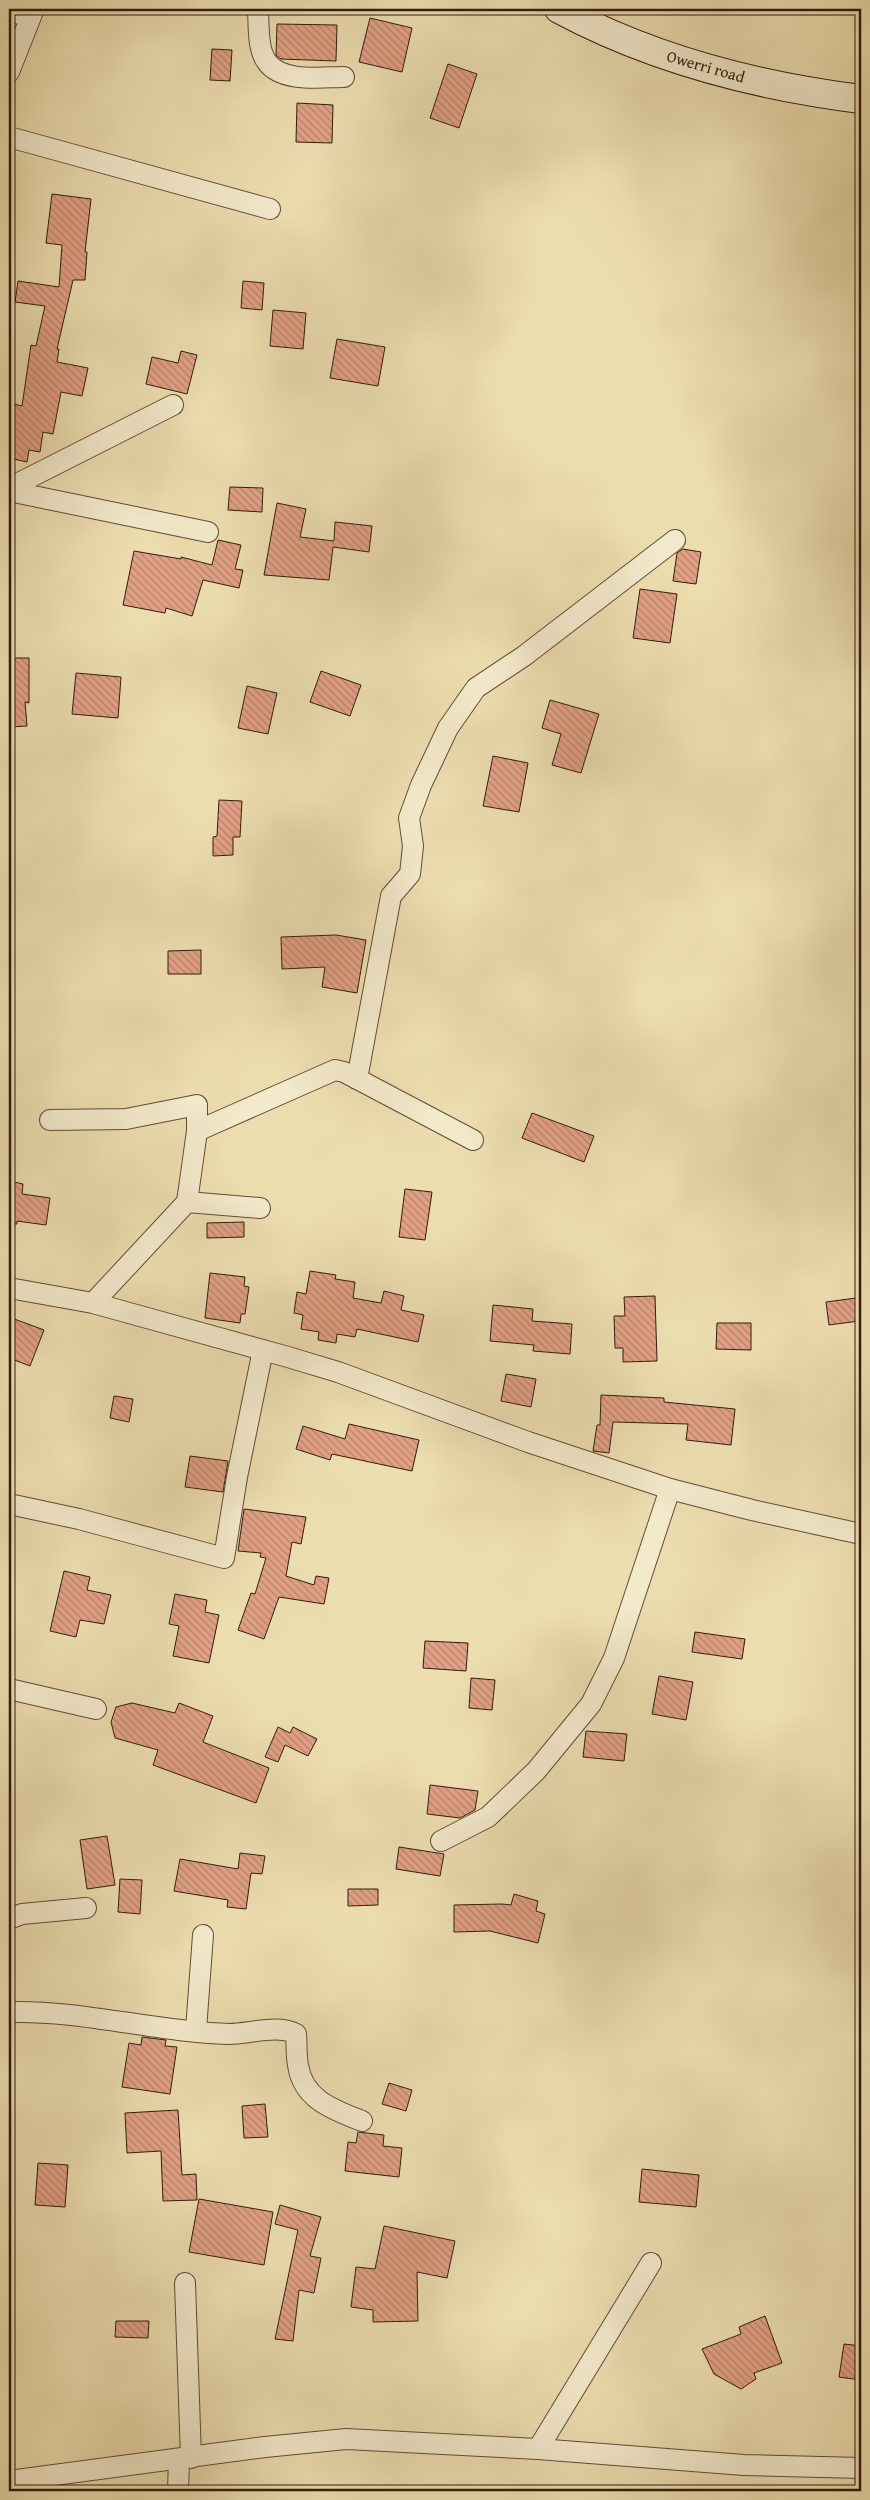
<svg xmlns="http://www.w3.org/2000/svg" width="870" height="2500" font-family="'Gentium Book Plus',serif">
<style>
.building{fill:url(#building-back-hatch);stroke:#311c0c}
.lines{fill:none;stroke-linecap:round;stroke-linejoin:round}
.minor-casing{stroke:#604c35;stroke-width:22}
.secondary-casing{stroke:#311c0c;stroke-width:30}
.minor{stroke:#f3e9cb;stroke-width:20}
.secondary{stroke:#f3e9cb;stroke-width:28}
.labels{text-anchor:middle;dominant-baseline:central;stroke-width:4.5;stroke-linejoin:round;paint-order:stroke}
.street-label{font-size:16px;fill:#311c0c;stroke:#f3e9cb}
</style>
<defs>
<pattern id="building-back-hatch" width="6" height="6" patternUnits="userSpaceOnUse" patternTransform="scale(1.25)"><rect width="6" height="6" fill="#e2a186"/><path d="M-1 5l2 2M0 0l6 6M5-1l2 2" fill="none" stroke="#b8826c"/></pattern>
</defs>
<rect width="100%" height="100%" fill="#ecddaf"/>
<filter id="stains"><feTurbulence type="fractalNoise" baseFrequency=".004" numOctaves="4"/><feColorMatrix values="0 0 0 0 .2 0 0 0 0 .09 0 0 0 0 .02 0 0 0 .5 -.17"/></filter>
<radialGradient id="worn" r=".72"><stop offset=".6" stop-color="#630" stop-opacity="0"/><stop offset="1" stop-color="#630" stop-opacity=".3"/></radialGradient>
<g class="building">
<path d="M370 18 412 28 402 72 359 62Z"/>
<path d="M277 24 337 25 336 61 281 59 276 55Z"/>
<path d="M212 49 232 50 230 81 210 80Z"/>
<path d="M448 64 477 74 459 128 430 118Z"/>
<path d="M297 103 333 105 332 143 296 142Z"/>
<path d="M52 194 91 199 85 252H87L85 280H73L57 349H59L57 362 88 368 82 396 61 392 53 434 43 432 40 452 29 450 27 462 9 458V416L11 417 14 404 22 406 31 345 36 346 45 306 15 302 18 281 59 287 62 245 46 243Z"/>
<path d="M243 281 264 283 262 310 241 308Z"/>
<path d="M273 310 306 313 303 349 270 346Z"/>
<path d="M337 339 385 347 378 386 330 378Z"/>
<path d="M181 351 197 355 187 394 146 384 152 357 178 363Z"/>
<path d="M230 487 263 488 262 512 228 510Z"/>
<path d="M277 503 306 509 300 537 334 541 335 522 372 526 369 552 333 547 329 580 264 575Z"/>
<path d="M218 540 241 545 235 569 243 570 239 588 203 580 192 616 166 608 165 613 123 605 134 551 181 559V557L212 565Z"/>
<path d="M683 549 701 552 696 584 673 581 677 553Z"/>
<path d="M640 589 677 594 670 643 633 638Z"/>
<path d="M9 658H29V703L25 702 27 726 9 727Z"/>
<path d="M321 671 361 685 350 716 310 702Z"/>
<path d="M76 673 121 677 118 718 72 714Z"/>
<path d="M247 686 277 693 268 734 238 728Z"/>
<path d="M550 700 599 714 581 773 552 765 561 734 542 728Z"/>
<path d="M493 756 528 763 519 812 483 806Z"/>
<path d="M219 800 242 801 240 837H233V855L213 856V837L217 836Z"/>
<path d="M336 935 366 940 357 993 322 987 325 967 282 969 281 937Z"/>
<path d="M201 950V974H168V951Z"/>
<path d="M532 1113 594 1136 584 1162 522 1138Z"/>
<path d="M9 1181 23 1184 22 1194 50 1198 46 1225 17 1221V1224H9Z"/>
<path d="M405 1189 432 1192 425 1240 399 1237Z"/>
<path d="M244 1222V1237L207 1238V1223Z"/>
<path d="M310 1271 336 1275 335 1279 355 1282 353 1298 381 1303 384 1291 404 1296 401 1310 424 1315 418 1342 357 1329 355 1337 337 1334 336 1343 318 1340 319 1332 301 1329 303 1315 294 1313 297 1292 306 1294Z"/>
<path d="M210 1273 245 1277 244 1286 249 1287 245 1314H241L240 1323 205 1318Z"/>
<path d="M655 1296 657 1361 623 1362V1348H615L614 1316H625L624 1297Z"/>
<path d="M856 1298 859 1321 829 1325 826 1302Z"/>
<path d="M493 1305 533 1309 532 1321 572 1324 570 1354 533 1351 534 1345 490 1341Z"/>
<path d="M9 1317 44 1330 30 1366 9 1358Z"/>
<path d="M717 1323H751V1350L716 1349Z"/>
<path d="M506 1374 536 1379 531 1407 501 1401Z"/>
<path d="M601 1395 664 1398V1402L735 1409 731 1445 686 1440 688 1424 613 1422 609 1453 593 1451 597 1425H600Z"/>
<path d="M114 1396 133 1399 129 1422 110 1418Z"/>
<path d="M349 1424 419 1440 412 1471 332 1454 330 1460 296 1449 303 1426 345 1439Z"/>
<path d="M190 1456 228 1461 223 1492 185 1487Z"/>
<path d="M244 1509 306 1517 301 1544 292 1542 286 1576 314 1585 316 1576 329 1578 324 1604 279 1597 264 1639 238 1630 251 1593 255 1594 266 1558 260 1557 261 1553 238 1551Z"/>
<path d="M64 1571 90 1577 87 1590 111 1595 104 1624 80 1620 76 1637 50 1631Z"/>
<path d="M175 1594 207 1600 205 1612 219 1615 209 1663 173 1656 179 1626 169 1624Z"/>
<path d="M695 1632 745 1639 742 1659 692 1652Z"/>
<path d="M425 1641 468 1643 466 1671 423 1668Z"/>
<path d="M659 1676 693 1682 686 1720 652 1714Z"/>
<path d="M471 1678 495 1680 492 1710 469 1708Z"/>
<path d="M132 1703 175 1713 179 1703 213 1716 203 1742 269 1768 256 1803 153 1765 158 1750 115 1738 111 1722 116 1707Z"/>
<path d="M278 1727 290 1733 293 1727 317 1739 308 1756 285 1745 278 1762 265 1757Z"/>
<path d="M586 1731 627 1734 624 1761 583 1757Z"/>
<path d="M430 1785 478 1791 475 1810 460 1818 427 1814Z"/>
<path d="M107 1836 115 1885 87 1889 80 1840Z"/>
<path d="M399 1847 444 1854 440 1876 396 1869Z"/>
<path d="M240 1853 265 1856 262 1874 251 1873 246 1909 227 1907 228 1900 174 1891 180 1859 238 1869Z"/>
<path d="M120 1879 142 1880 140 1914 118 1912Z"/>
<path d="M348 1889H378V1905L348 1906Z"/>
<path d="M514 1894 538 1901 536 1911 545 1914 538 1943 490 1931 454 1932V1905L502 1904 511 1905Z"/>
<path d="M142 2037 166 2040 165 2046 177 2047 170 2094 122 2087 129 2043 141 2045Z"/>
<path d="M389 2083 412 2090 406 2111 382 2104Z"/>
<path d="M265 2104 268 2137 244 2138 242 2106Z"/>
<path d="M178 2110 182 2175 196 2174 197 2200 163 2201 161 2151 127 2153 125 2113Z"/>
<path d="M358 2132 384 2135 383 2146 402 2148 399 2177 345 2171 348 2142 356 2143Z"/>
<path d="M38 2163 68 2165 65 2207 35 2205Z"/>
<path d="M642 2169 699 2175 696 2207 639 2202Z"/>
<path d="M199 2199 273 2212 264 2265 189 2252Z"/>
<path d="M280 2205 321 2217 310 2256 321 2258 314 2293 299 2290 293 2341 275 2339 298 2230 275 2224Z"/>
<path d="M384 2226 455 2241 447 2278 417 2272 418 2321 373 2322V2310L351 2307 356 2267 375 2269Z"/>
<path d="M765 2316 782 2363 754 2373 756 2379 741 2389 714 2374 702 2349 741 2334 739 2327Z"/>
<path d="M116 2321H149L148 2338 115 2337Z"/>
<path d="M844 2344 861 2346V2380L839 2377Z"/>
</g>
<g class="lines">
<g class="minor-casing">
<g id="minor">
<path d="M258 9C259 24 257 49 267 62 282 83 322 77 344 77"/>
<path d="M9 11 30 17"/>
<path d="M9 72 34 9"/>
<path d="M9 137 270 209"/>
<path d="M9 488 173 405"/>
<path d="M9 491 208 532"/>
<path d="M357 1079 391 896 410 874 413 846 409 818 421 785 448 728 476 688 524 656 675 540"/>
<path d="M50 1120 126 1119 197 1105V1131"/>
<path d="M187 1202 197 1131 335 1070 344 1072 473 1140"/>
<path d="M9 1288 93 1303 288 1357 338 1372 528 1442 670 1489 752 1510 861 1534"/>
<path d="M93 1303 187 1202 260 1208"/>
<path d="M9 1504 79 1519 224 1558 237 1477 263 1350"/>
<path d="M9 1689 96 1709"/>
<path d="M441 1841 488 1817 536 1771 591 1704 614 1658 670 1489"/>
<path d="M9 1919 22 1914 86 1908"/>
<path d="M9 2012C83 2010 155 2032 229 2034 249 2034 278 2024 296 2034 297 2045 296 2055 298 2065 303 2100 334 2110 362 2121"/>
<path d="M196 2030 203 1935"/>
<path d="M185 2283 191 2458"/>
<path d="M538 2449 651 2263"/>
<path d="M9 2481 265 2447 346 2439 538 2449 744 2465 861 2468"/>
<path d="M178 2491 179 2459"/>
</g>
</g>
<g class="secondary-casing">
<path id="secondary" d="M559 9C652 59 757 86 861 99"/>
</g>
<use href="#minor" class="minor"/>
<use href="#secondary" class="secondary"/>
</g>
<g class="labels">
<g class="street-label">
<text transform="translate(706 66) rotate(16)">Owerri road</text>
</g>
</g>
<rect width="870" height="2500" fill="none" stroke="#ecddaf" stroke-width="30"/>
<rect x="10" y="10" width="850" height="2480" fill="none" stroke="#311c0c" stroke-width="2.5"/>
<rect x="15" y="15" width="840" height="2470" fill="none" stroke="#311c0c"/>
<rect width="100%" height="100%" filter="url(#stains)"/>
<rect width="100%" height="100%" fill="url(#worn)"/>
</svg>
